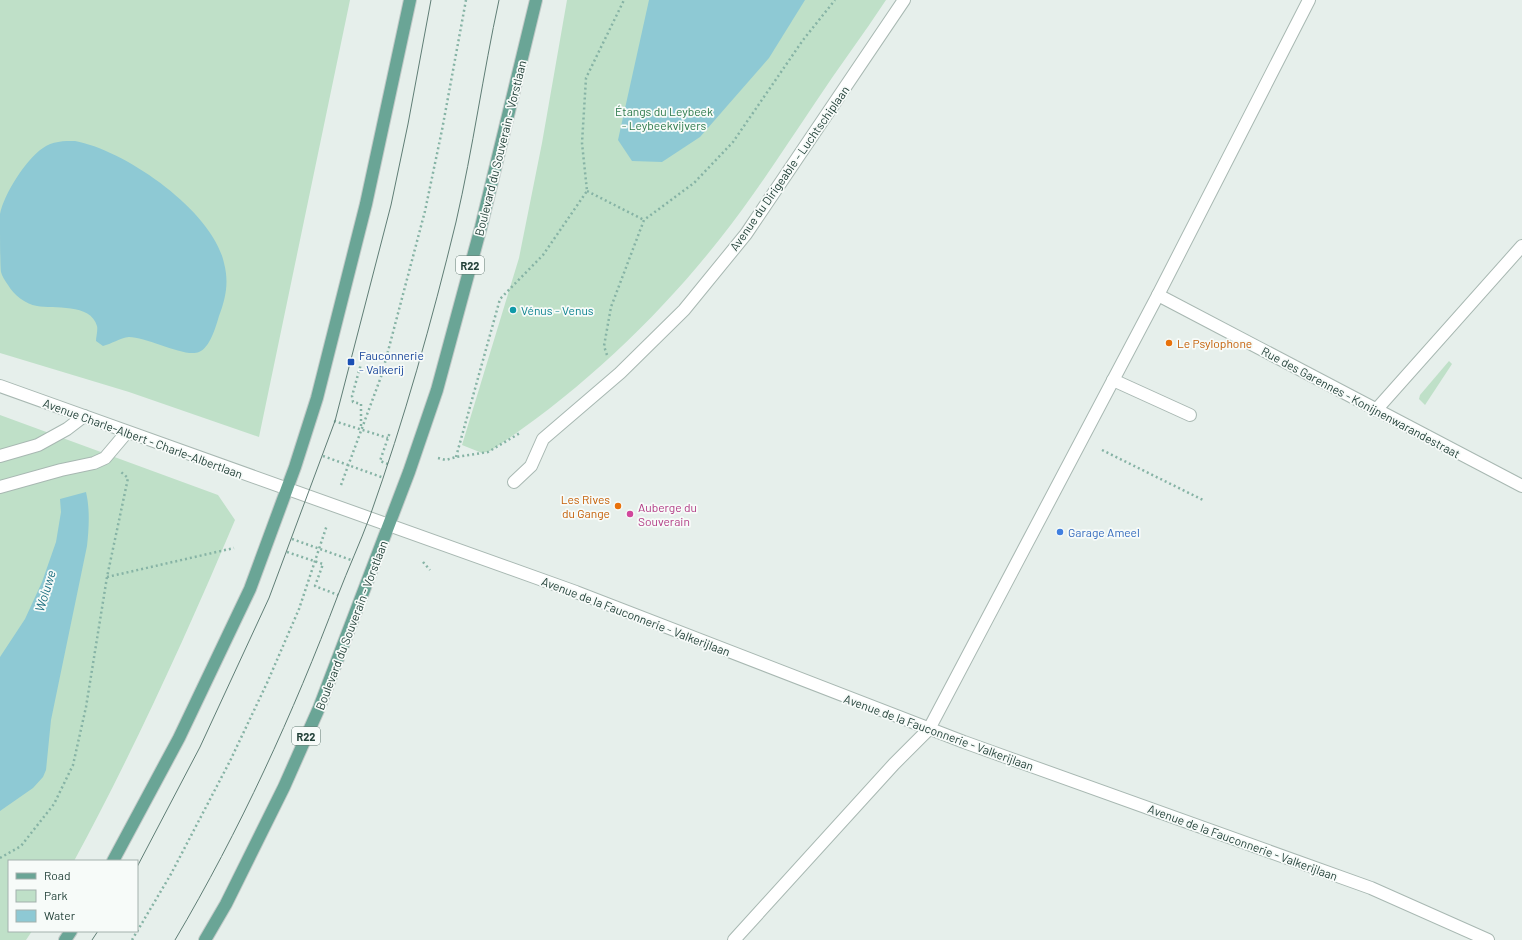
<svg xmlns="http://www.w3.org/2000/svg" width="1522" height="940" font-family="Barlow,sans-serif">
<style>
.green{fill:#bfe0c8}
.water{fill:#8ec9d4}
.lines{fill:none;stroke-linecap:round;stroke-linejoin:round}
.minor-casing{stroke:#a8b8b2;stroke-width:14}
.major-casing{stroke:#c2cac8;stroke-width:14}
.path{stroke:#86b3a5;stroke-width:2.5;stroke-dasharray:2 3;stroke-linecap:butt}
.minor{stroke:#fff;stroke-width:12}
.major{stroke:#6aa596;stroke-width:12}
.tram{stroke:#5f7d75;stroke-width:1}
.culture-dot{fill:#0f9aa8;stroke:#f7fbf9;stroke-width:1.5}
.food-dot{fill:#e8710a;stroke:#f7fbf9;stroke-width:1.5}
.transit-dot{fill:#1a4fb4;stroke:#f7fbf9;stroke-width:1.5}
.hotel-dot{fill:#d1479c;stroke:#f7fbf9;stroke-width:1.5}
.shop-dot{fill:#3f7fe0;stroke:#f7fbf9;stroke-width:1.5}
.labels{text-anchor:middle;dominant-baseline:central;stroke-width:3.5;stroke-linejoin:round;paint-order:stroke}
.shield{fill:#f7fbf9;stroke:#637a73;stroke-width:1}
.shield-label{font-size:11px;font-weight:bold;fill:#24423a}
.park-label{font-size:12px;fill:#2d7a4b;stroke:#f7fbf9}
.street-label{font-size:12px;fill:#24423a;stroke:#f7fbf9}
.culture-label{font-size:12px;fill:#0d838f;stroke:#f7fbf9;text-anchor:start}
.food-label{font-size:12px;fill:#c56008;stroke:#f7fbf9;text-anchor:start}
.transit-label{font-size:12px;fill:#164399;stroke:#f7fbf9;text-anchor:start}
.hotel-label{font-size:12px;fill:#b23c85;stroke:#f7fbf9;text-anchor:start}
.shop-label{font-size:12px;fill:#366cbe;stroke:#f7fbf9;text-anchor:start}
.water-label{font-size:13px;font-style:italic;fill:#1c6f80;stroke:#f7fbf9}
</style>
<rect width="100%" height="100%" fill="#e6efeb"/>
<g class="green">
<path d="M0 0H350L259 437 129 392 0 353Z"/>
<path d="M567 0H886C863 35 838 68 815 103 784 149 754 196 719 240 655 321 577 394 490 451L482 453 462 445 519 258 542 143Z"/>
<path d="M1449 361 1452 364 1425 405 1419 399 1420 395Z"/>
<path d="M0 415 218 495 235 520C186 636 134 750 74 861H9V931H32L26 940H0Z"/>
</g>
<g class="water">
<path d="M649 0H805L769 58 700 137 662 162 632 161 618 140Z"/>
<path d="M75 141C125 150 213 211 224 263 229 282 226 298 219 316 216 326 210 348 199 352 185 358 147 337 129 337 120 338 111 344 103 346L96 341C96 337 98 330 97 326 91 303 53 309 37 306 25 304 14 295 8 285 5 281 2 276 1 272 0 264 0 222 0 214 4 194 26 159 43 148 52 141 64 141 75 141Z"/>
<path d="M86 492C90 509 89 528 87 546L51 720 46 770 43 777 33 788 0 811V657L25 619 42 582 56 542 61 512 60 499Z"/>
</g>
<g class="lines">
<g class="minor-casing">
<g id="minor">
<path d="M1158 295 1522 486"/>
<path d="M1113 380 1190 415"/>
<path d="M0 386 576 592 964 742 1371 888 1488 940"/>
<path d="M1376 410 1522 246"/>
<path d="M0 456 38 445 67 429 84 416"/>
<path d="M514 482 531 466 543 439 620 373 684 310 746 234 904 0"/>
<path d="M0 487 61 470 94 463 105 458 127 432"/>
<path d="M734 940 894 764 929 729 1158 295 1309 0"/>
</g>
</g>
<g class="major-casing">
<g id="major">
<path d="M113 861 179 738 250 589 295 467 317 398 366 204 410 0"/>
<path d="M65 940 71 931"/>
<path d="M205 940 226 904 284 787 319 708 409 472 437 390 481 227 536 0"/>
</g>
</g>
<g class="path">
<path d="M587 191 644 220"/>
<path d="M607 355 604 346 611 307 644 220 694 183 733 142 803 40 835 0"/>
<path d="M334 421 388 438"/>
<path d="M361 426V404L353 402 352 396 361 364"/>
<path d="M1102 450 1203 500"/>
<path d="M323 456 384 478"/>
<path d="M456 457 500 299 543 255 587 191 582 143 586 78 624 0"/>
<path d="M438 458 446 460 456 457 488 452 520 433"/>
<path d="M388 464 380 461 390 432"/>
<path d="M341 485 382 374 425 211 442 130 466 0"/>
<path d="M292 539 351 560"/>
<path d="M287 552 323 564 315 586 338 595"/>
<path d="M423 562 430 570"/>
<path d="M107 577 234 548"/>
<path d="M0 858 21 846 54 804 73 765 86 707 107 577 128 478 121 472"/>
<path d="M132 940 171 874 230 761 267 683 299 609 327 525"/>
</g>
<use href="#minor" class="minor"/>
<use href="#major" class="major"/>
<g class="tram">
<path d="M137 867 200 747 269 598 335 421 391 205 408 124 431 0"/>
<path d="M92 940 98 931"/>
<path d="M175 940C240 830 293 714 338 595 348 569 360 543 370 516 404 420 432 321 456 222 473 148 483 74 499 0"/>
</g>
</g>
<circle class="culture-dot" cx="513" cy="310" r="4"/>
<g class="food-dot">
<circle cx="1169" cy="343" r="4"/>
<circle cx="618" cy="506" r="4"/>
</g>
<rect class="transit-dot" x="347" y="358" width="8" height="8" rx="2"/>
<circle class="hotel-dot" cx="630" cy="514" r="4"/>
<circle class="shop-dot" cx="1060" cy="532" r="4"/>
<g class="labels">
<g class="shield">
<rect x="456" y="256" width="28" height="18" rx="3"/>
<rect x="292" y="727" width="28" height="18" rx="3"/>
</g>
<g class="shield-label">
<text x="470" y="265">R22</text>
<text x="306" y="736">R22</text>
</g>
<g class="park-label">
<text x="664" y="111">Étangs du Leybeek<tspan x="664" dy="14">- Leybeekvijvers</tspan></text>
</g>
<g class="street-label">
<text transform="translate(500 148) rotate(-76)">Boulevard du Souverain - Vorstlaan</text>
<text transform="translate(789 168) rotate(-55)">Avenue du Dirigeable - Luchtschiplaan</text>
<text transform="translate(1361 402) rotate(28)">Rue des Garennes - Konijnenwarandestraat</text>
<text transform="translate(143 438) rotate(20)">Avenue Charle-Albert - Charle-Albertlaan</text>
<text transform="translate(636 616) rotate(21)">Avenue de la Fauconnerie - Valkerijlaan</text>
<text transform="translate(351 625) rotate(-69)">Boulevard du Souverain - Vorstlaan</text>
<text transform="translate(939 732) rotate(20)">Avenue de la Fauconnerie - Valkerijlaan</text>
<text transform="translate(1243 842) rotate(20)">Avenue de la Fauconnerie - Valkerijlaan</text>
</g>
<g class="culture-label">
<text x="521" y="310">Vénus - Venus</text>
</g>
<g class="food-label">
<text x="1177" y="343">Le Psylophone</text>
<text x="610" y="499" text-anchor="end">Les Rives<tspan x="610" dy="14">du Gange</tspan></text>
</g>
<g class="transit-label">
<text x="359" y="355">Fauconnerie<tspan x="359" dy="14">- Valkerij</tspan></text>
</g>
<g class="hotel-label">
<text x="638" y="507">Auberge du<tspan x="638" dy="14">Souverain</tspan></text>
</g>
<g class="shop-label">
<text x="1068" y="532">Garage Ameel</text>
</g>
<g class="water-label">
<text transform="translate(45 591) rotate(-73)">Woluwe</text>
</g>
</g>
<rect x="8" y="860" width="130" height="72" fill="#f7fbf9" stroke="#a3b1ad"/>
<rect x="16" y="873" width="20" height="6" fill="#6aa596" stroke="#a3b1ad"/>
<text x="44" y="880" font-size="12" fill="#24423a">Road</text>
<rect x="16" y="890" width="20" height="12" fill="#bfe0c8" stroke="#a3b1ad"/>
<text x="44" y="900" font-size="12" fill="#24423a">Park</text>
<rect x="16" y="910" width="20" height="12" fill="#8ec9d4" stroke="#a3b1ad"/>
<text x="44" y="920" font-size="12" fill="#24423a">Water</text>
</svg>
